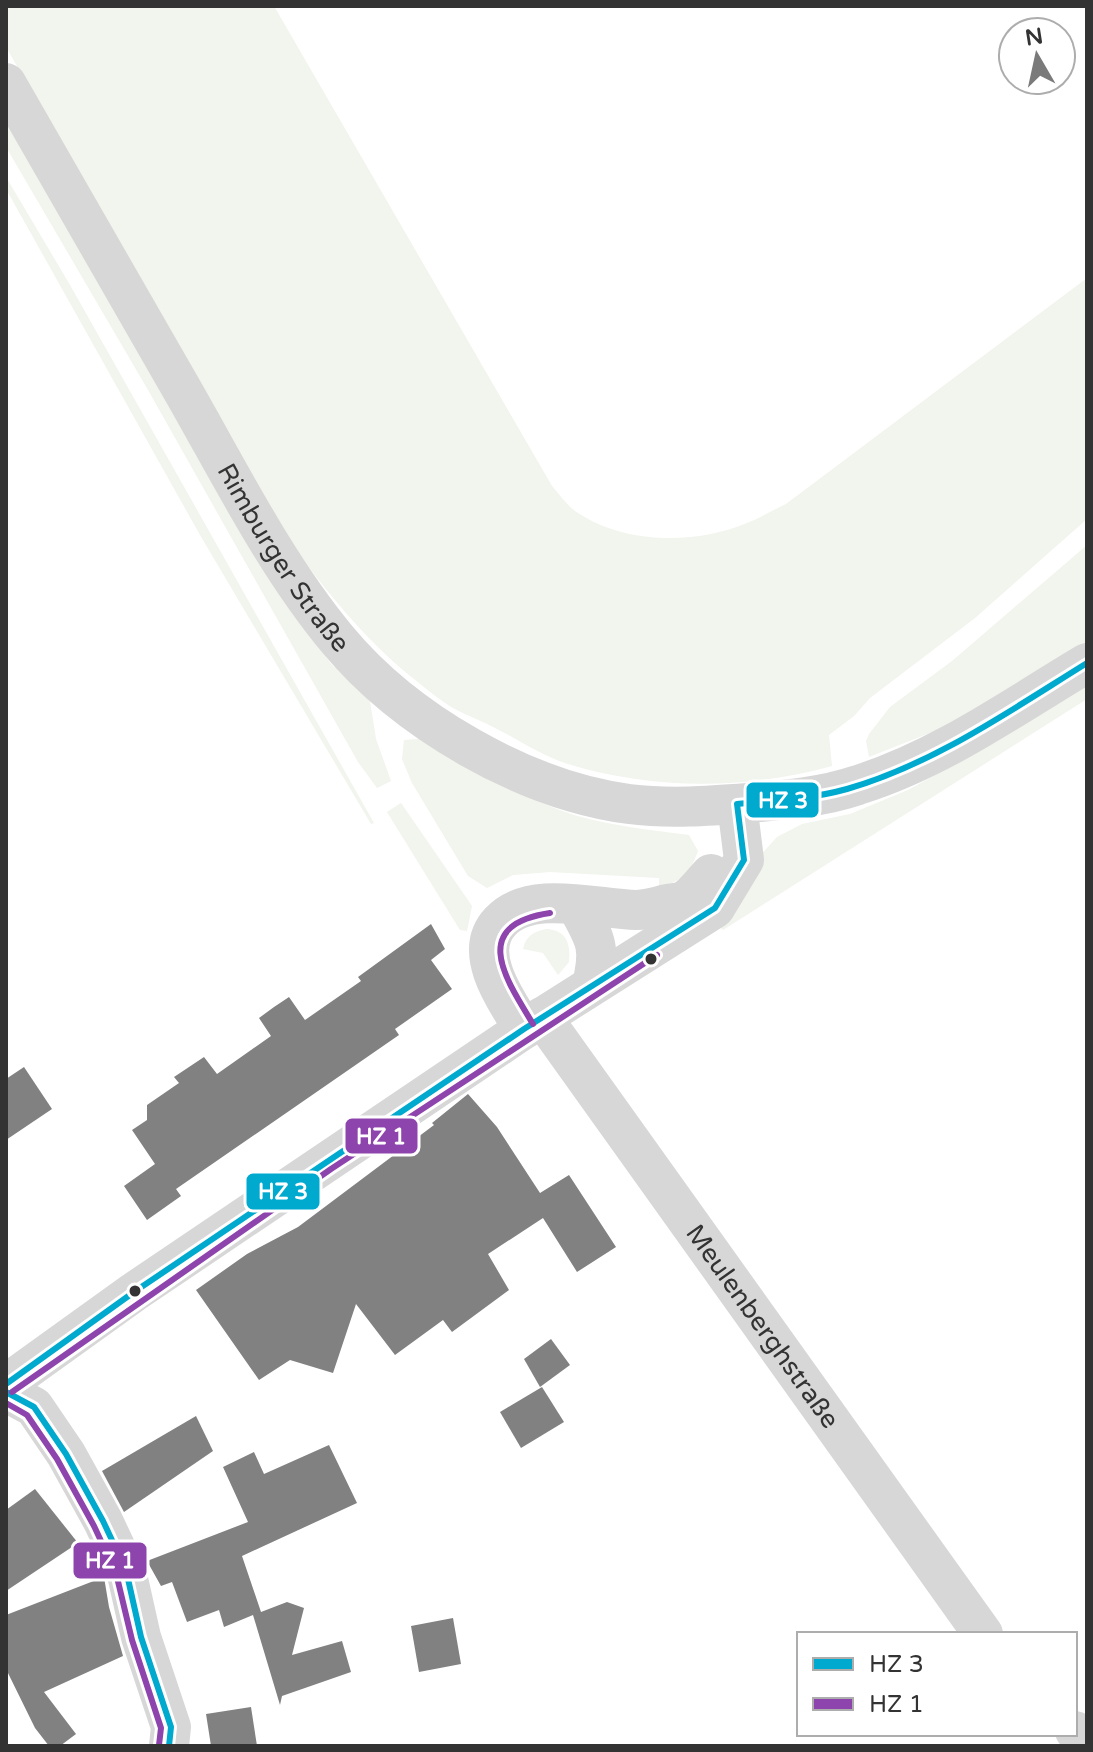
<svg xmlns="http://www.w3.org/2000/svg" width="1093" height="1752" font-family="'Varela Round',sans-serif">
<style>
.green{fill:#f1f5ed}
.building{fill:#818181}
.lines{fill:none;stroke-linecap:round;stroke-linejoin:round}
.street{stroke:#d7d7d7;stroke-width:40}
.bus-1-casing{stroke:#fff;stroke-width:12}
.bus-2-casing{stroke:#fff;stroke-width:12}
.bus-1{stroke:#00a9ce;stroke-width:6}
.bus-2{stroke:#8e44ad;stroke-width:6}
.bus-dot{fill:#333;stroke:#fff;stroke-width:3}
.labels{text-anchor:middle;dominant-baseline:central;stroke-width:8;stroke-linejoin:round;paint-order:stroke}
.street-label{font-size:26px;fill:#333;stroke:#fff}
.line-badge{stroke:#fff;stroke-width:3}
.badge-label{font-size:22px;text-anchor:middle;font-weight:bold;fill:#fff}
</style>
<rect width="100%" height="100%" fill="#fff"/>
<g class="green">
<path d="M6 6H274L552 486C560 495 568 507 578 513 625 544 695 545 747 523 760 518 773 510 786 504L1087 278V519L975 618 870 698 854 716 829 735 832 766C746 790 653 790 568 764 542 756 521 741 497 729 483 721 467 716 453 708 438 699 423 686 409 675 364 638 326 591 291 544L6 47Z"/>
<path d="M6 116 280 595 332 665 370 701 376 739 391 781 377 788 358 762 148 390 6 147Z"/>
<path d="M6 177 70 285 374 823 371 824 200 535 6 189Z"/>
<path d="M1087 545V644L950 725 869 757 866 741 869 734 890 707 952 661Z"/>
<path d="M1087 685V699L723 930 720 927 758 858 777 837 802 824 850 814 908 790 1001 739Z"/>
<path d="M419 739C470 767 519 797 574 815 611 826 651 830 689 835L698 851C689 875 682 880 659 888V878L550 872 513 875 487 888 468 876 412 783 402 759 404 740Z"/>
<path d="M401 803 472 906 467 931 460 930 387 812Z"/>
<path d="M546 929C566 930 571 943 569 962L558 975 543 953 523 949C526 936 533 932 546 929Z"/>
</g>
<g class="building">
<path d="M431 924 445 949 431 960 452 989 395 1029 399 1035 176 1189 181 1196 147 1220 124 1186 155 1164 132 1130 147 1120V1105L179 1083 174 1077 204 1057 217 1074 271 1036 259 1018 274 1007 289 997 305 1020 361 981 358 977Z"/>
<path d="M24 1067 52 1109 6 1140V1079Z"/>
<path d="M468 1094 497 1127 540 1193 569 1175 616 1247 577 1272 543 1218 488 1254 509 1290 452 1332 443 1320 395 1355 356 1304 333 1373 290 1360 259 1380 196 1290 247 1254 298 1227 434 1125 432 1123Z"/>
<path d="M551 1339 570 1365 540 1387 524 1359Z"/>
<path d="M542 1387 564 1422 521 1448 500 1412Z"/>
<path d="M196 1416 213 1451 124 1512 102 1471Z"/>
<path d="M329 1445 357 1503 242 1556 261 1612 287 1602 304 1608 292 1655 342 1641 351 1672 282 1696 280 1705 253 1615 224 1627 219 1610 187 1622 172 1582 161 1586 147 1561 248 1522 223 1467 254 1452 264 1474Z"/>
<path d="M35 1489 78 1543 6 1591V1510Z"/>
<path d="M104 1577 109 1607 123 1656 44 1692 76 1734 60 1746H49L35 1728 6 1669V1615Z"/>
<path d="M453 1618 461 1664 419 1672 411 1626Z"/>
<path d="M251 1707 257 1746H211L206 1714Z"/>
</g>
<g class="lines">
<g class="street">
<path id="s1" d="M6 83C64 184 122 285 180 386 229 471 274 563 337 639 405 721 524 790 629 804 669 809 709 806 748 803 785 800 823 797 858 785 941 759 1013 707 1087 663"/>
<path d="M577 906C596 940 601 947 592 985"/>
<path id="s2" d="M542 1017 983 1634"/>
<path d="M524 1029C507 1002 471 953 500 922 530 889 596 909 636 910 646 910 657 907 667 904 672 903 680 903 685 900 694 895 703 882 711 874"/>
<path d="M6 1384 134 1292 524 1029 715 908 744 860 737 804"/>
<path d="M6 1392 34 1407 66 1454 103 1521 126 1570 141 1637 171 1727 169 1746"/>
<path d="M1075 1731 1087 1743"/>
</g>
<g class="bus-1-casing">
<g id="bus-1">
<path d="M6 1384 134 1292 524 1029 715 908 744 860 737 804C774 801 811 799 847 789 934 764 1011 710 1087 663"/>
<path d="M6 1392 34 1407 66 1454 103 1521 126 1570 141 1637 171 1727 169 1746"/>
</g>
</g>
<g class="bus-2-casing">
<g id="bus-2">
<path d="M533 1024C505 978 469 925 550 913"/>
<path d="M12 1392 331 1169 657 955"/>
<path d="M6 1403 27 1415 57 1459 94 1526 116 1573 132 1640 161 1728 159 1745"/>
</g>
</g>
<use href="#bus-1" class="bus-1"/>
<use href="#bus-2" class="bus-2"/>
</g>
<g class="bus-dot">
<circle cx="651" cy="959" r="7"/>
<circle cx="135" cy="1291" r="7"/>
</g>
<g class="labels">
<g class="street-label">
<text stroke="none"><textPath href="#s1" startOffset="550">Rimburger Straße</textPath></text>
<text stroke="none"><textPath href="#s2" startOffset="380">Meulenberghstraße</textPath></text>
</g>
</g>
<g class="line-badge">
<rect x="745" y="781" width="75" height="38" rx="8" fill="#00a9ce"/>
<rect x="344" y="1117" width="75" height="38" rx="8" fill="#8e44ad"/>
<rect x="245" y="1172" width="76" height="39" rx="8" fill="#00a9ce"/>
<rect x="72" y="1541" width="76" height="39" rx="8" fill="#8e44ad"/>
</g>
<g class="badge-label">
<text x="783" y="808">HZ 3</text>
<text x="381" y="1144">HZ 1</text>
<text x="283" y="1199">HZ 3</text>
<text x="110" y="1568">HZ 1</text>
</g>
<rect width="1093" height="1752" fill="none" stroke="#333333" stroke-width="16"/>
<rect x="797" y="1632" width="280" height="104" fill="#ffffff" stroke="#adadad" stroke-width="2"/>
<rect x="813" y="1658" width="40" height="12" fill="#00a9ce" stroke="#adadad" stroke-width="2"/>
<text x="869" y="1672" font-size="24" fill="#333333">HZ 3</text>
<rect x="813" y="1698" width="40" height="12" fill="#8e44ad" stroke="#adadad" stroke-width="2"/>
<text x="869" y="1712" font-size="24" fill="#333333">HZ 1</text>
<g transform="translate(1037 56) rotate(351)"><circle r="38" fill="#ffffff" stroke="#adadad" stroke-width="2"/>
<path d="M0-6L14 30L0 20L-14 30Z" fill="#7a7a7a"/>
<text y="-12" font-size="22" font-weight="bold" text-anchor="middle" fill="#333333">N</text>
</g>
</svg>
